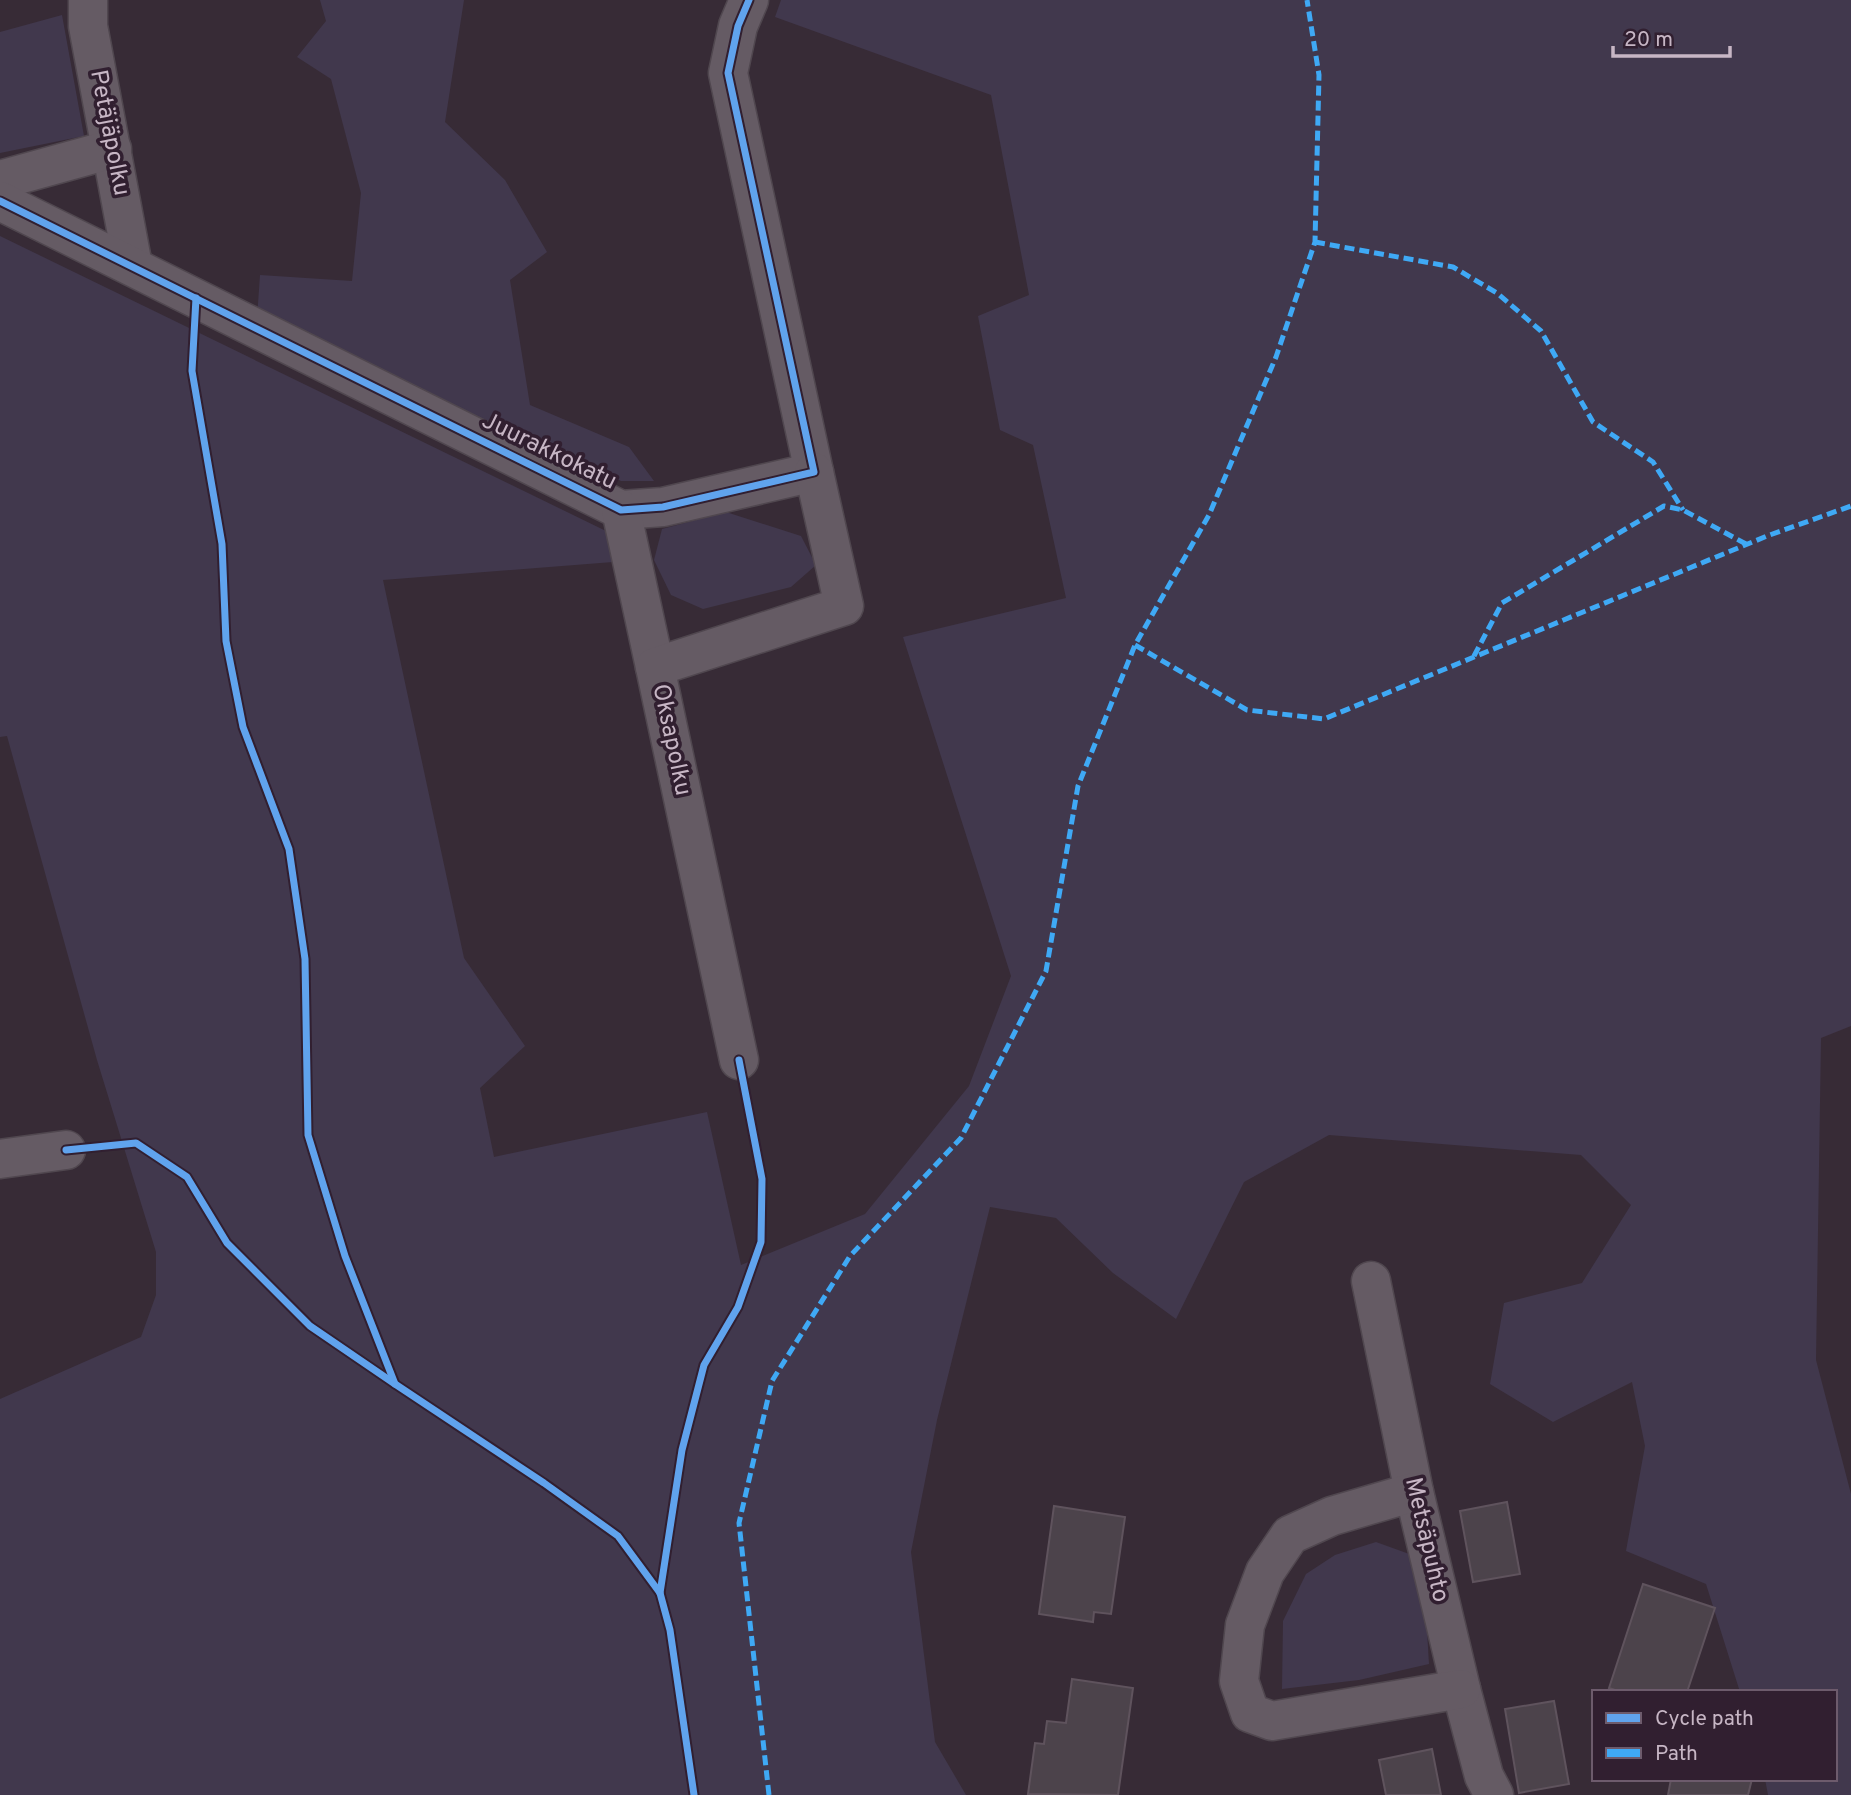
<svg xmlns="http://www.w3.org/2000/svg" width="1851" height="1795" font-family="Overpass,sans-serif">
<style>
.green{fill:#41384d}
.building{fill:#4c434b;stroke:#5f535d;stroke-width:2}
.lines{fill:none;stroke-linecap:round;stroke-linejoin:round}
.minor-casing{stroke:#50474f;stroke-width:41}
.minor{stroke:#655b64;stroke-width:38}
.quiet{stroke:#3fa9f5;stroke-width:5;stroke-dasharray:10 5;stroke-linecap:butt}
.cycleway-casing{stroke:#311f30;stroke-width:11}
.cycleway{stroke:#60a3ed;stroke-width:7}
.labels{text-anchor:middle;dominant-baseline:central;stroke-width:7;stroke-linejoin:round;paint-order:stroke}
.street-label{font-size:24px;fill:#c7b6c5;stroke:#311f30}
</style>
<rect width="100%" height="100%" fill="#372b36"/>
<g class="green">
<path d="M320 0H464L445 122 505 180 547 252 510 280 530 405 629 447 654 481H621L257 318 260 275 352 281 361 193 331 79 297 57 326 21Z"/>
<path d="M781 0H1851V1026L1821 1038 1816 1360 1851 1494V1795H1768L1765 1779H1835V1692H1740L1706 1584 1626 1551 1645 1446 1632 1382 1553 1422 1490 1384 1504 1303 1582 1283 1631 1205 1581 1155 1329 1135 1244 1182 1176 1319 1113 1273 1056 1218 990 1207 937 1420 911 1552 935 1742 966 1795H0V1399L141 1337 156 1295V1252L97 1060 7 736 0 737V236L606 531 613 562 383 580 464 958 525 1046 480 1088 494 1157 707 1112 741 1265 865 1214 969 1086 1011 976 903 637 1066 598 1033 445 1000 430 978 316 1029 295 991 95 775 17Z"/>
<path d="M62 15 84 136 0 153V32Z"/>
<path d="M726 512 801 536 816 565 791 587 703 609 671 595 654 560 662 529Z"/>
<path d="M1376 1542 1412 1555 1426 1614 1429 1664 1359 1680 1282 1689 1283 1621 1306 1574 1335 1555Z"/>
</g>
<g class="building">
<path d="M1507 1502 1520 1574 1473 1582 1460 1511Z"/>
<path d="M1054 1506 1125 1517 1111 1614 1094 1612 1093 1622 1039 1614Z"/>
<path d="M1643 1584 1715 1608 1687 1692H1621L1609 1688Z"/>
<path d="M1072 1679 1133 1688 1118 1795 1028 1794 1035 1743 1044 1744 1047 1721 1066 1723Z"/>
<path d="M1554 1701 1569 1784 1519 1793 1505 1709Z"/>
<path d="M1432 1749 1441 1795H1386L1379 1760Z"/>
<path d="M1671 1779H1752L1748 1795H1668Z"/>
</g>
<g class="lines">
<g class="minor-casing">
<g id="minor">
<path d="M88 0V26L133 266"/>
<path d="M0 180 112 149"/>
<path d="M0 201 621 510 663 507 814 472 728 73 738 26 749 0"/>
<path d="M621 510 655 667"/>
<path d="M739 1060 655 667 844 606 814 472"/>
<path d="M0 1159 66 1150"/>
<path d="M1371 1281 1414 1492 1461 1689 1484 1776 1494 1795"/>
<path d="M1414 1492 1332 1516 1290 1535 1265 1572 1245 1625 1239 1681 1250 1713 1272 1721 1461 1689"/>
</g>
</g>
<use href="#minor" class="minor"/>
<g class="quiet">
<path d="M1315 242 1453 267 1497 293 1541 331 1593 422 1653 462 1683 510"/>
<path d="M1135 645 1247 710 1324 719 1767 536 1851 506"/>
<path d="M1474 656 1502 603 1664 506 1683 510 1746 544"/>
<path d="M769 1795 739 1523 772 1381 850 1256 961 1138 1046 971 1078 786 1135 645 1209 515 1276 357 1315 242 1319 75 1307 0"/>
</g>
<g class="cycleway-casing">
<g id="cycleway">
<path d="M0 201 621 510 663 507 814 472 728 73 738 26 749 0"/>
<path d="M196 298 192 371 222 544 226 641 243 727 289 849 305 959 308 1135 345 1256 395 1384 544 1483 618 1536 660 1593 670 1630 694 1795"/>
<path d="M66 1150 136 1143 187 1177 227 1243 310 1326 395 1384"/>
<path d="M660 1593 682 1450 704 1365 738 1307 761 1242 762 1179 739 1060"/>
</g>
</g>
<use href="#cycleway" class="cycleway"/>
</g>
<g class="labels">
<g class="street-label">
<text transform="translate(109 133) rotate(79)">Petäjäpolku</text>
<text transform="translate(549 452) rotate(26)">Juurakkokatu</text>
<text transform="translate(671 740) rotate(78)">Oksapolku</text>
<text transform="translate(1426 1540) rotate(77)">Metsäpuhto</text>
</g>
</g>
<rect x="1592" y="1690" width="245" height="91" fill="#311f30" stroke="#6d5b6c" stroke-width="2"/>
<rect x="1606" y="1713" width="35" height="10" fill="#60a3ed" stroke="#6d5b6c" stroke-width="2"/>
<text x="1655" y="1725" font-size="21" fill="#c7b6c5">Cycle path</text>
<rect x="1606" y="1748" width="35" height="10" fill="#3fa9f5" stroke="#6d5b6c" stroke-width="2"/>
<text x="1655" y="1760" font-size="21" fill="#c7b6c5">Path</text>
<path d="M1613 46v10h117v-10" fill="none" stroke="#c7b6c5" stroke-width="3.5"/>
<text x="1624" y="46" font-size="21" fill="#c7b6c5" stroke="#311f30" stroke-width="5" paint-order="stroke">20 m</text>
</svg>
